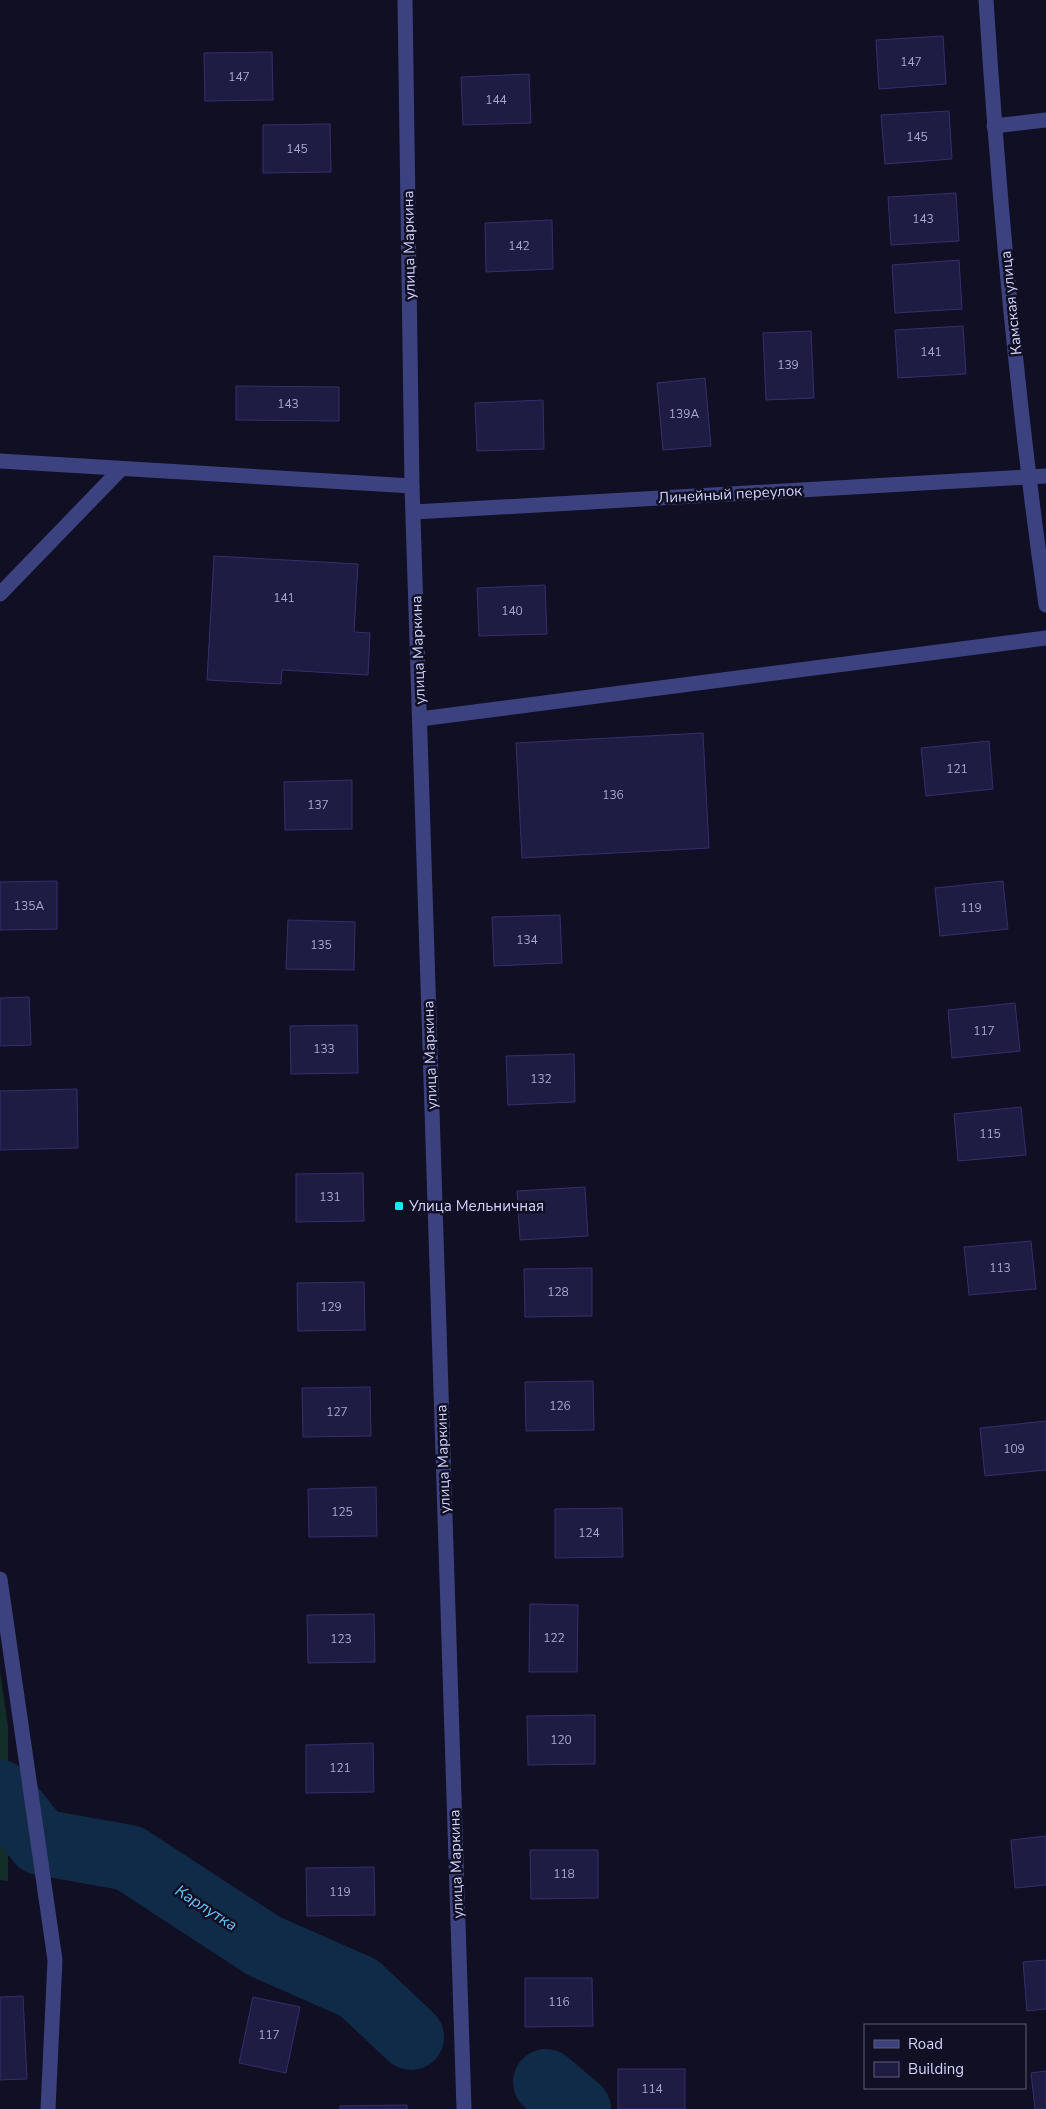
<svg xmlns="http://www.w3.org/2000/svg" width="1046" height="2109" font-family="'Nunito Sans',sans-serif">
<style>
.green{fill:#132d29}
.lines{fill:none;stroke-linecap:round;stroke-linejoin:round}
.river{stroke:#102b47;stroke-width:66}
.building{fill:#1f1c43;stroke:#342f6e}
.minor{stroke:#3c4280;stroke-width:15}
.poi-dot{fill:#0af2ee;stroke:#100f23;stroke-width:2}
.labels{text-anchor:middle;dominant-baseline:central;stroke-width:5;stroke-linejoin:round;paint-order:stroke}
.number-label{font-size:12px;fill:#a6a6ce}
.street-label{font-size:15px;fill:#d3d4fd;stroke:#100f23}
.poi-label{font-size:15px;fill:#d3d4fd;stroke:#100f23;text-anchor:start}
.water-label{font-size:16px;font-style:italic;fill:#66c6f8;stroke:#100f23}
</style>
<rect width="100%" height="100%" fill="#100f23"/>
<path class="green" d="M0 1671 8 1726V1881L0 1880Z"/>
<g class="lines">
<g class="river">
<path d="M0 1793 40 1842 129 1858 264 1946 359 1988 411 2037"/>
<path d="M546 2082 578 2109"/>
</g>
</g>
<g class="building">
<path d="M943 36 946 84 879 89 876 40Z"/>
<path d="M272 52 273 100 205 101 204 53Z"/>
<path d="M529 74 531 123 463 125 461 77Z"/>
<path d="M949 111 952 159 885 164 881 115Z"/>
<path d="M330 124 331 172 263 173V125Z"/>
<path d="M956 193 959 241 891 245 888 197Z"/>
<path d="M552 220 553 269 486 272 485 223Z"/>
<path d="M959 260 962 309 895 313 892 265Z"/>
<path d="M963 326 966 374 898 378 895 330Z"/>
<path d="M811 331 814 398 766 400 763 333Z"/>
<path d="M705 378 711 446 663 450 657 383Z"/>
<path d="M236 386 339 387V421L236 420Z"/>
<path d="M543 400 544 449 477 451 475 403Z"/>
<path d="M214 556 358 564 354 632 370 633 368 675 282 670 281 684 207 680Z"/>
<path d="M545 585 547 634 479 636 477 588Z"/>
<path d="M703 733 709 848 522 858 516 743Z"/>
<path d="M989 741 993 789 926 796 921 748Z"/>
<path d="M352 780V829L285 830 284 782Z"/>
<path d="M57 881V929L0 930V882Z"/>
<path d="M1003 881 1008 929 940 936 935 888Z"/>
<path d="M560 915 562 963 494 966 492 917Z"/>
<path d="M288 920 355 922 354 970 286 969Z"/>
<path d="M29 997 31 1045 0 1046V998Z"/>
<path d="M1015 1003 1020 1051 952 1058 948 1010Z"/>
<path d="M357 1025 358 1073 291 1074 290 1026Z"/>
<path d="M574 1054 575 1102 508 1105 506 1056Z"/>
<path d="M77 1089 78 1148 0 1150V1091Z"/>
<path d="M1021 1107 1026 1155 958 1161 954 1114Z"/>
<path d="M363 1173 364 1221 296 1222V1174Z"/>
<path d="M585 1187 588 1236 520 1240 517 1191Z"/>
<path d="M1031 1241 1036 1289 969 1295 964 1247Z"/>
<path d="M592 1268V1316L525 1317 524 1269Z"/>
<path d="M364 1282 365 1330 298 1331 297 1283Z"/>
<path d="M593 1381 594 1430 526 1431 525 1382Z"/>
<path d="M370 1387 371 1436 303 1437 302 1388Z"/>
<path d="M1046 1421V1470L985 1476 980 1428Z"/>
<path d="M376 1487 377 1536 309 1537 308 1489Z"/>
<path d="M622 1508 623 1557 555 1558V1509Z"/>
<path d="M530 1604 578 1605 577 1672H529Z"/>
<path d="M374 1614 375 1662 308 1663 307 1615Z"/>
<path d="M595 1715V1764L528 1765 527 1716Z"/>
<path d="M373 1743 374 1792 306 1793V1745Z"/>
<path d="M1046 1836V1885L1015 1888 1011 1840Z"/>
<path d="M530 1850H598V1898L531 1899Z"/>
<path d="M374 1867 375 1915 307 1916 306 1868Z"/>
<path d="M1046 1960V2009L1027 2011 1023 1962Z"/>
<path d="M525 1978H592L593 2026 525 2027Z"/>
<path d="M23 1996 27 2079 0 2080V1997Z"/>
<path d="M253 1997 300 2007 286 2073 239 2063Z"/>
<rect x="618" y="2069" width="67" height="40"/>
<path d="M1046 2071V2109H1035L1031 2073Z"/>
<path d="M407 2105V2109H340V2106Z"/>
</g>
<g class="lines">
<g class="minor">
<path d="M405 0 412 486 464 2109"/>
<path d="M986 0C999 202 1017 404 1046 605"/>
<path d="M994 126 1046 120"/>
<path d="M0 461 412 486"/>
<path d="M414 512 1046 476"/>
<path d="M0 594 121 469"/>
<path d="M420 719 1046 638"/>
<path d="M0 1579 55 1960 48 2109"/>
</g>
</g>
<rect class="poi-dot" x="394" y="1201" width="10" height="10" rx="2.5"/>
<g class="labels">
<g class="number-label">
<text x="911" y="62">147</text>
<text x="239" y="77">147</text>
<text x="496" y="100">144</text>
<text x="917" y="137">145</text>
<text x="297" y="149">145</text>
<text x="923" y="219">143</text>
<text x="519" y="246">142</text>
<text x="931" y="352">141</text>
<text x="788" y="365">139</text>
<text x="288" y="404">143</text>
<text x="684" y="414">139А</text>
<text x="284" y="598">141</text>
<text x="512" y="611">140</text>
<text x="957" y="769">121</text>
<text x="613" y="795">136</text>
<text x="318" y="805">137</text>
<text x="29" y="906">135А</text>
<text x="971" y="908">119</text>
<text x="527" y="940">134</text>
<text x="321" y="945">135</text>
<text x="984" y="1031">117</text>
<text x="324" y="1049">133</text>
<text x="541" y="1079">132</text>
<text x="990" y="1134">115</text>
<text x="330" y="1197">131</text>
<text x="1000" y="1268">113</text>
<text x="558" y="1292">128</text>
<text x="331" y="1307">129</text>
<text x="560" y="1406">126</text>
<text x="337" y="1412">127</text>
<text x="1014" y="1449">109</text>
<text x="342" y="1512">125</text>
<text x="589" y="1533">124</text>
<text x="554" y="1638">122</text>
<text x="341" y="1639">123</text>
<text x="561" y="1740">120</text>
<text x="340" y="1768">121</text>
<text x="564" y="1874">118</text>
<text x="340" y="1892">119</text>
<text x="559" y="2002">116</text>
<text x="269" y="2035">117</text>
<text x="652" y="2089">114</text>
</g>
<g class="street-label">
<text transform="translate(409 245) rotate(-91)">улица Маркина</text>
<text transform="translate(1011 303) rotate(-96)">Камская улица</text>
<text transform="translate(730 494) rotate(-3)">Линейный переулок</text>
<text transform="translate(418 650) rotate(-92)">улица Маркина</text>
<text transform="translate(430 1055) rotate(-92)">улица Маркина</text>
<text transform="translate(443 1459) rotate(-92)">улица Маркина</text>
<text transform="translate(456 1864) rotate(-92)">улица Маркина</text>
</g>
<g class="poi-label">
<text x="409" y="1206">Улица Мельничная</text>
</g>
<g class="water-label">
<text transform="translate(206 1908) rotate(33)">Карлутка</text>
</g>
</g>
<rect x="864" y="2024" width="162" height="65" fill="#100f23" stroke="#5e5e7a"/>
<rect x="874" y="2040" width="25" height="8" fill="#3c4280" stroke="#5e5e7a"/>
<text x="908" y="2049" font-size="15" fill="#d3d4fd">Road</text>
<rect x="874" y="2062" width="25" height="15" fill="#1f1c43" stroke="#5e5e7a"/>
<text x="908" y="2074" font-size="15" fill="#d3d4fd">Building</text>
</svg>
